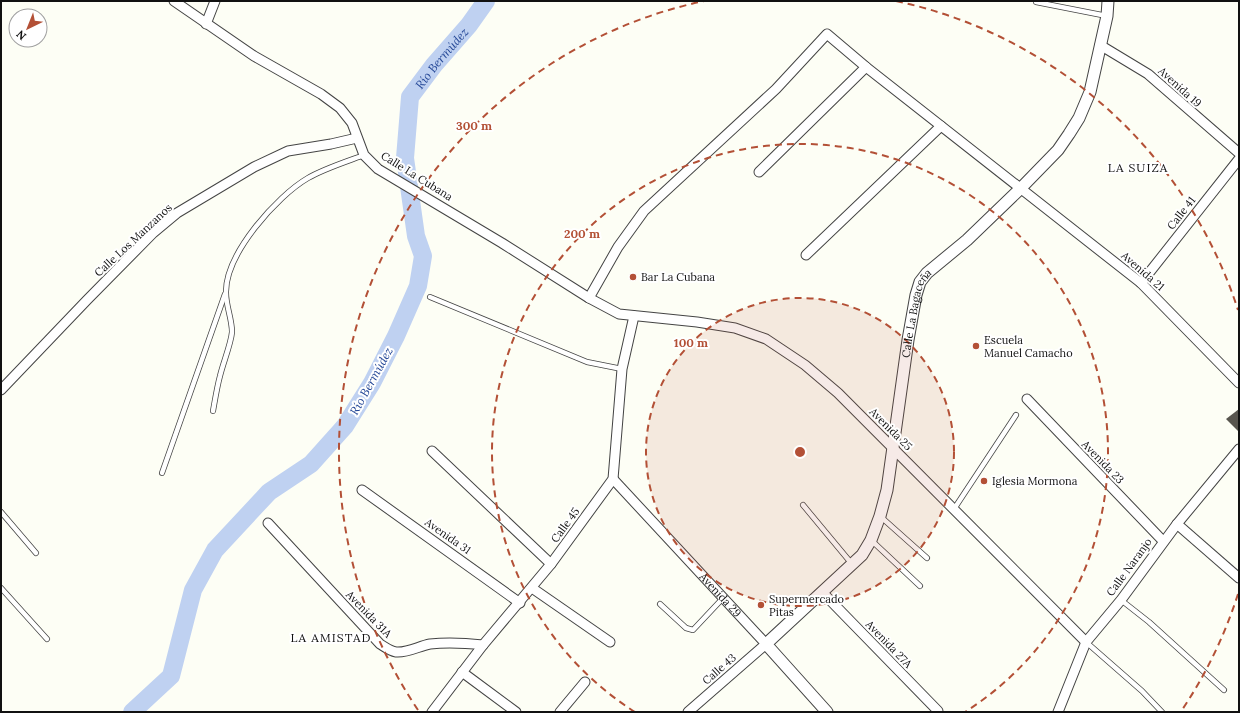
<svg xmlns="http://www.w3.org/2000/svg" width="1240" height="713" font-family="Lora,serif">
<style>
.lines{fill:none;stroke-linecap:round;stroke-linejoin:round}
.river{stroke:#bfd1f1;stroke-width:18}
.building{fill:#58554e}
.service-casing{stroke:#444;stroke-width:6}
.minor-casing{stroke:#444;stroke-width:11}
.tertiary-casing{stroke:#444;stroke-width:13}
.service{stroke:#fff;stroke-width:4.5}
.minor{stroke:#fff;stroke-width:9}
.tertiary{stroke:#fff;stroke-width:11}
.ring{fill:none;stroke:#b35036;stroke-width:2;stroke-dasharray:7 5}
.poi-dot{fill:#b35036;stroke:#fff;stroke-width:1.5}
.labels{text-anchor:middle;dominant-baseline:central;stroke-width:4;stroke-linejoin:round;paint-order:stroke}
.street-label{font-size:11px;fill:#111;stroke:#fff}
.poi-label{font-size:11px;fill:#111;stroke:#fff;text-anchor:start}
.water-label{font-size:12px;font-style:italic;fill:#254897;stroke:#fff}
.neighbourhood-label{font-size:12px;letter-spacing:1px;fill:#111;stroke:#fff}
.centre{fill:#b35036;stroke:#fff;stroke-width:2}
.ring-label{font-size:12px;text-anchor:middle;font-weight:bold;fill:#b35036;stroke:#fff;stroke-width:4;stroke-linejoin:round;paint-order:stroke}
</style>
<rect width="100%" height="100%" fill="#fdfef5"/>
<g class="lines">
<path class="river" id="s1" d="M132 712 171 676 193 590 215 550 269 492 311 464 345 426 372 383 396 336 418 286 423 256 416 236 405 158 410 97 434 65 469 25 486 1"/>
</g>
<path class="building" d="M1239 409V432L1226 419Z"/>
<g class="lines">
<g class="service-casing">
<g id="service">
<path d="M1036 2 1107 16"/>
<path d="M430 297 587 362 622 369"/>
<path d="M213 411C215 400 217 387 220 376 223 363 231 344 232 332 232 319 226 306 226 293 225 254 277 196 308 178 323 169 348 161 364 155"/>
<path d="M162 473 225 294"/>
<path d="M803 505 852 564"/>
<path d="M954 509 1016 415"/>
<path d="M1 512 36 553"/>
<path d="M881 517 927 558"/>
<path d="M871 540 920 586"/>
<path d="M1 588 47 639"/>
<path d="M1121 600 1149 622 1224 690"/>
<path d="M660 604 686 628 693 630 724 597"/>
<path d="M1086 642 1142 691 1162 712"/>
</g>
</g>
<g class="minor-casing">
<g id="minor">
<path d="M174 1 254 56 321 94 340 108 352 123 364 155 378 169 502 243 589 298 619 314 697 322 735 328 766 339 805 365 838 393 1086 642"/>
<path d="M206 24 215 1"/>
<path d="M1100 45 1148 74 1239 153"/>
<path d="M759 172 866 67"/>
<path d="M806 255 941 126"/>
<path d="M1141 283 1239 159"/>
<path d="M589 298 618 247 644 211 776 89 827 34 866 67 1141 283 1239 383"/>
<path d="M1 390 87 300 153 233 177 213 254 167 288 151 331 144 357 138"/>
<path d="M1027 399 1163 541"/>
<path d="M432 451 551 564"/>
<path id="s2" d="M613 479 766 644 688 712"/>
<path d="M362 490 520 603"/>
<path d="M268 523 380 644C385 647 390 651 396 652 408 653 419 646 430 644 448 642 465 643 483 645"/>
<path d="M1177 524 1239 578"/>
<path d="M532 588 610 642"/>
<path d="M823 593 938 711"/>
<path d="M462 672 516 712"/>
<path d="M432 712 483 645 551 564 613 479 622 369 634 316"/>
<path d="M560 712 585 682"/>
<path d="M1058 712 1086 642 1121 600 1177 524 1239 449"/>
</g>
</g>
<g class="tertiary-casing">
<g id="tertiary">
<path id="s3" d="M827 712 766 644 862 555 871 540 880 516 887 490 908 340 916 295 920 282 927 273 967 240 1021 188 1058 150 1069 134 1079 118 1090 92 1107 16 1108 1"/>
</g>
</g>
<use href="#service" class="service"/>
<use href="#minor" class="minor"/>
<use href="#tertiary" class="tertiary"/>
</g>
<circle cx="800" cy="452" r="154" fill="#b35036" fill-opacity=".12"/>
<g class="ring">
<circle cx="800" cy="452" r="154"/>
<path d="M635 712A308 308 0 1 1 965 712"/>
<path d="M1238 594A461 461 0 0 1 1182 710M418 710A461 461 0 0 1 704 1M896 1A461 461 0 0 1 1238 310"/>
</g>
<g class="poi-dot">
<circle cx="633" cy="277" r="4"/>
<circle cx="976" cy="346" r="4"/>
<circle cx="984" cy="481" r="4"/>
<circle cx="761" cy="605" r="4"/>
</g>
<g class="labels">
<g class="street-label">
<text transform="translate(1180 87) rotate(42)">Avenida 19</text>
<text transform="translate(417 176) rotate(32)">Calle La Cubana</text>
<text transform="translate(1181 213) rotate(-52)">Calle 41</text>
<text transform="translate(133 240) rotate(-43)">Calle Los Manzanos</text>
<text transform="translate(1143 271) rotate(41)">Avenida 21</text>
<text stroke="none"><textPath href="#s3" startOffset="472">Calle La Bagaceña</textPath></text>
<text transform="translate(891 429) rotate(45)">Avenida 25</text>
<text transform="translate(1103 462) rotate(46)">Avenida 23</text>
<text transform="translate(565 525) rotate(-54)">Calle 45</text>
<text transform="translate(448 536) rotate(35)">Avenida 31</text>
<text transform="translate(1129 567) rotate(-54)">Calle Naranjo</text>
<text stroke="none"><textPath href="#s2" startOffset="158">Avenida 29</textPath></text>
<text transform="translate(369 614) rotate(46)">Avenida 31A</text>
<text transform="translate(889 644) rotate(46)">Avenida 27A</text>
<text transform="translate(719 669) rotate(-41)">Calle 43</text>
</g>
<g class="poi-label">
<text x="641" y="277">Bar La Cubana</text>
<text x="984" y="340">Escuela<tspan x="984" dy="13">Manuel Camacho</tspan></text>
<text x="992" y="481">Iglesia Mormona</text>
<text x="769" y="599">Supermercado<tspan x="769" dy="13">Pitas</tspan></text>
</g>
<g class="water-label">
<text stroke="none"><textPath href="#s1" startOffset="768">Río Bermúdez</textPath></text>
<text transform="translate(371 381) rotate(-61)">Río Bermúdez</text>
</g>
<g class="neighbourhood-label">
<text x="1138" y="167">LA SUIZA</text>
<text x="331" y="637">LA AMISTAD</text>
</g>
</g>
<circle cx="800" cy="452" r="6" class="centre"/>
<g class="ring-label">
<text x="474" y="130">300 m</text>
<text x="582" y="238">200 m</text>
<text x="691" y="347">100 m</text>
</g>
<rect width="1240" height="713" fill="none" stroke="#111111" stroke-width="4"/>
<g transform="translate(28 28) rotate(223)"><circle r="19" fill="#ffffff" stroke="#a0a0a0"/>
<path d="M0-3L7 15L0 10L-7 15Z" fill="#b35036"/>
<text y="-6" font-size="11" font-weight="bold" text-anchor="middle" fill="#111111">N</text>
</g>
</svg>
